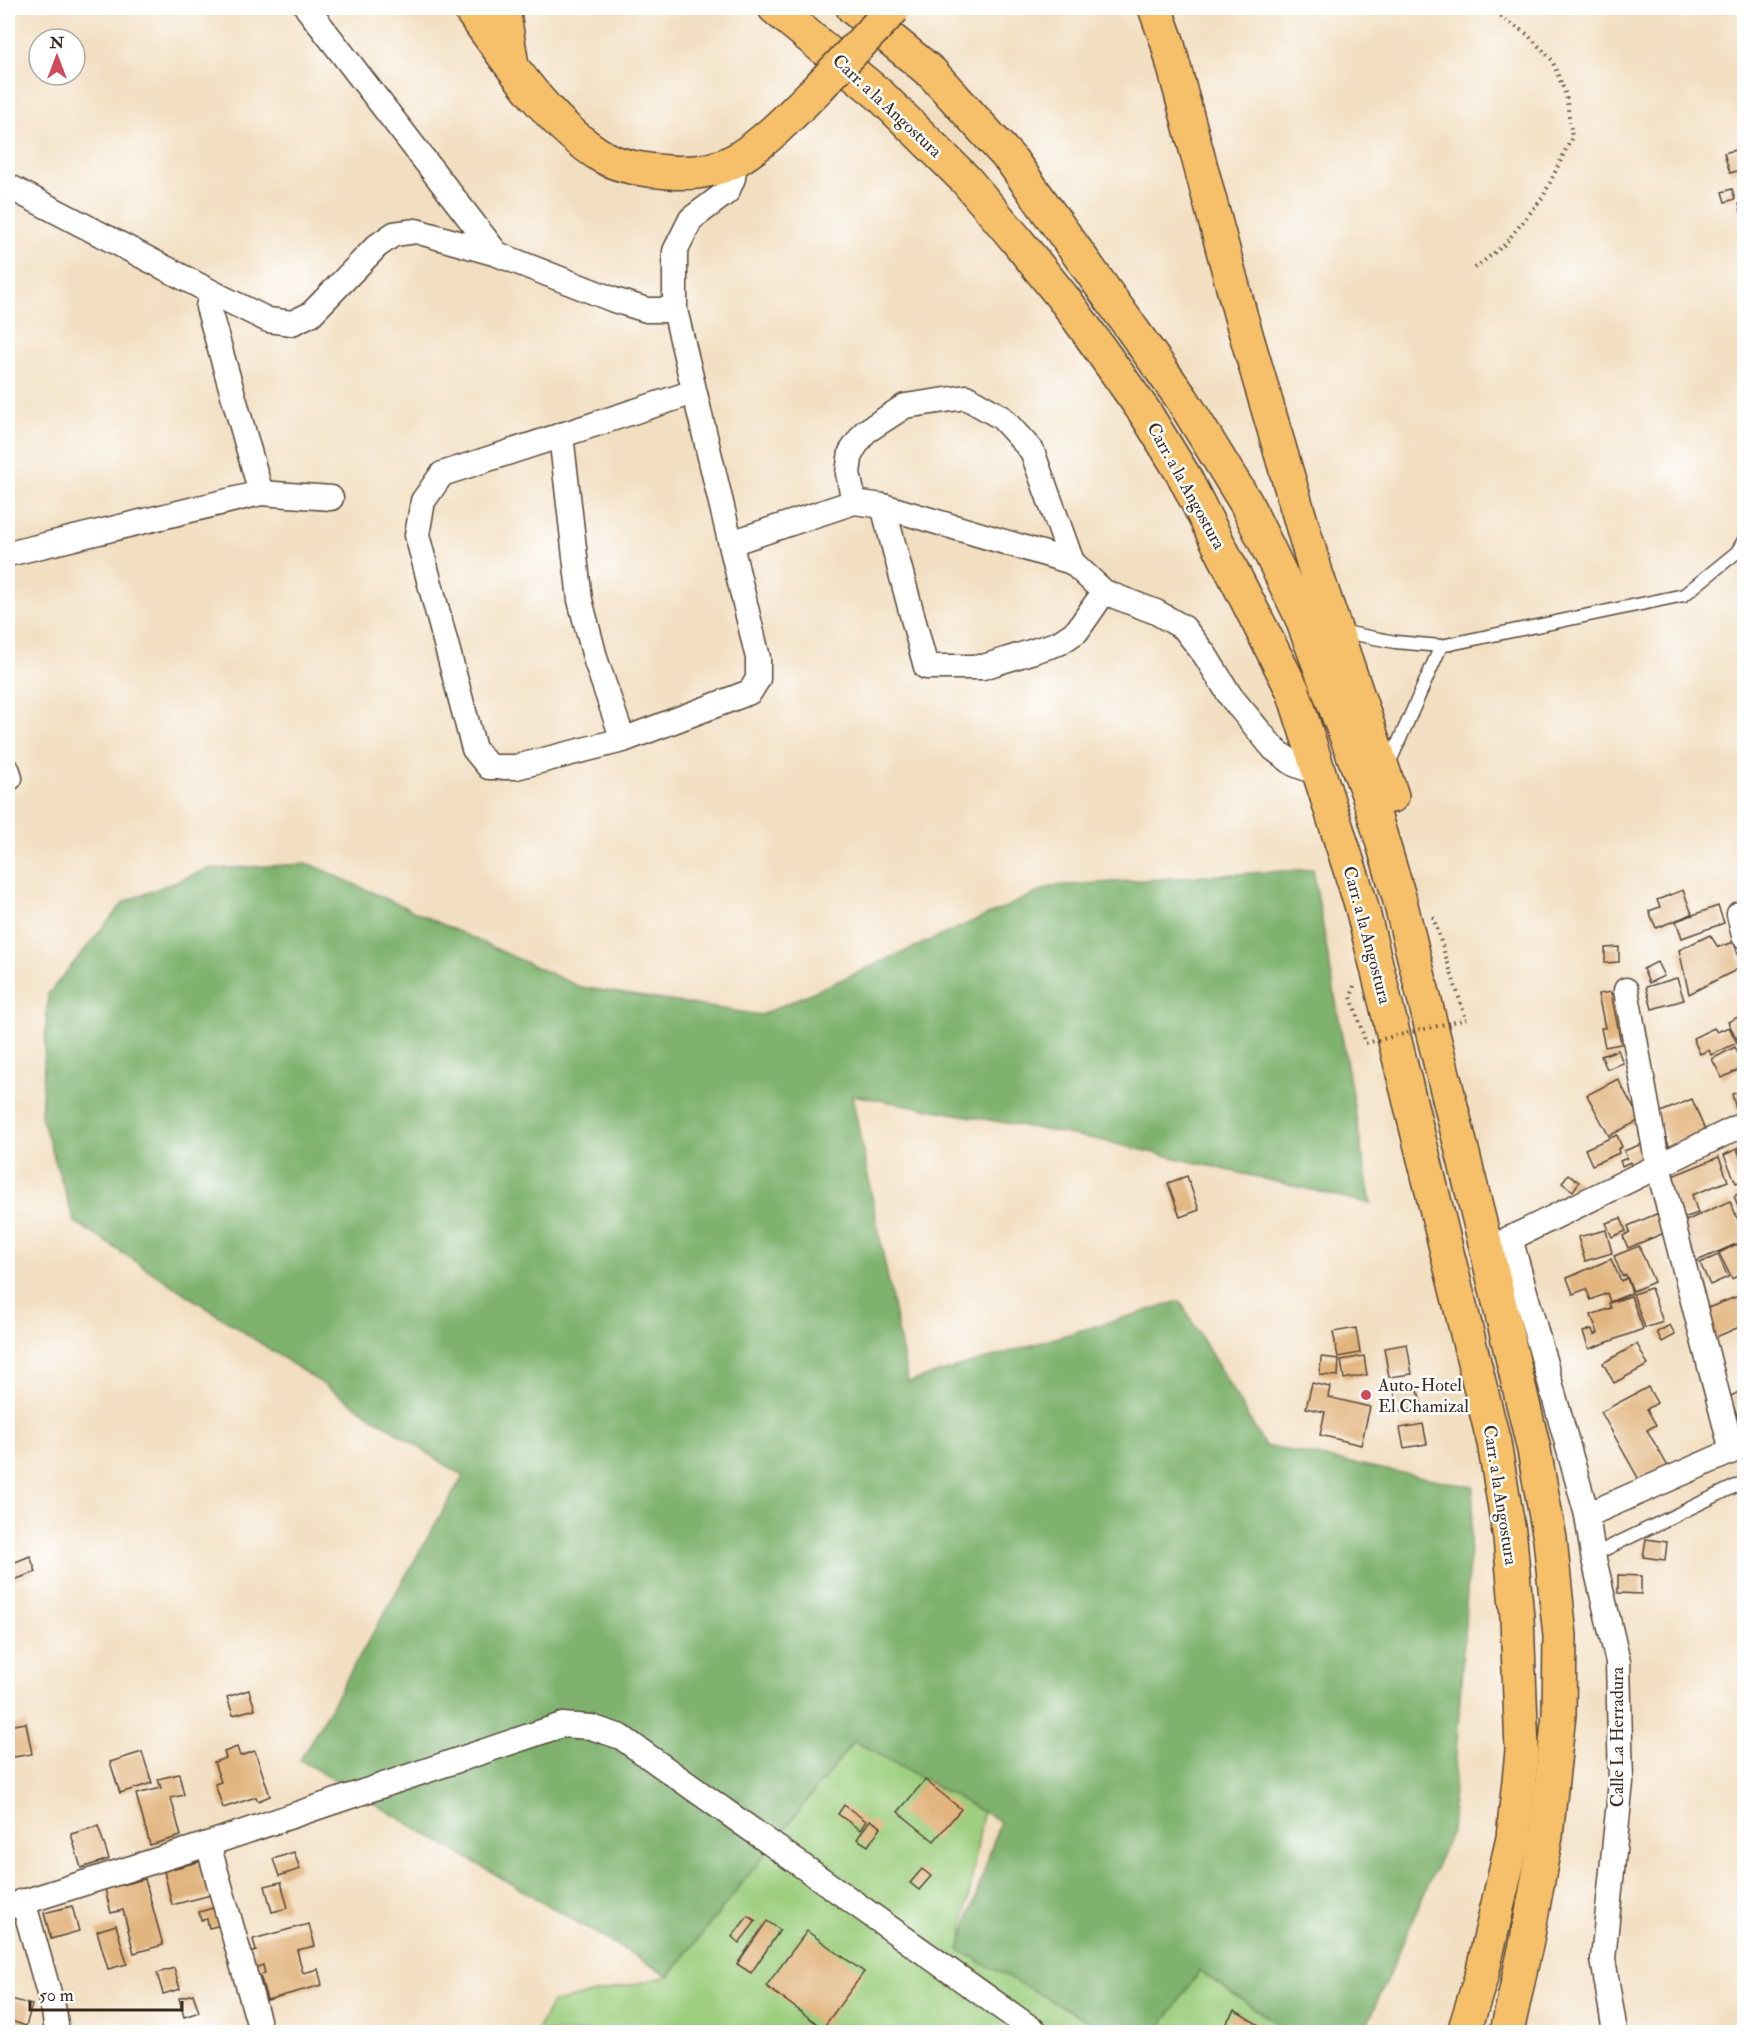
<svg xmlns="http://www.w3.org/2000/svg" width="1752" height="2040" font-family="'IM FELL Double Pica',serif">
<style>
.green{fill:#9dcf7f;stroke:#6c7c4e;stroke-width:1.5}
.forest{fill:#7eb26e;stroke:#5c6e46;stroke-width:1.5}
.building{fill:#e2b57f}
.lines{fill:none;stroke-linecap:round;stroke-linejoin:round}
.service-casing{stroke:#564536;stroke-width:15}
.minor-casing{stroke:#564536;stroke-width:27}
.primary-casing{stroke:#564536;stroke-width:36}
.path{stroke:#564536;stroke-width:4;stroke-dasharray:1.5 4.5;stroke-linecap:butt}
.service{stroke:#fff;stroke-width:12}
.minor{stroke:#fff;stroke-width:24}
.primary{stroke:#f6c06b;stroke-width:33}
.primary-bridge-casing{stroke:#564536;stroke-width:36;stroke-linecap:butt}
.path-bridge{stroke:#564536;stroke-width:4;stroke-dasharray:1.5 4.5;stroke-linecap:butt}
.primary-bridge{stroke:#f6c06b;stroke-width:33}
.poi-dot{fill:#d1495b;stroke:#fff;stroke-width:2}
.labels{text-anchor:middle;dominant-baseline:central;stroke-width:5;stroke-linejoin:round;paint-order:stroke}
.street-label{font-size:18px;fill:#3b2a1e;stroke:#fff}
.poi-label{font-size:18px;fill:#3b2a1e;stroke:#fff;text-anchor:start}
</style>
<rect width="100%" height="100%" fill="#fff"/>
<filter id="ink" filterUnits="userSpaceOnUse"><feTurbulence type="fractalNoise" baseFrequency=".0167" numOctaves="2"/><feDisplacementMap in="SourceGraphic" scale="12" xChannelSelector="R" yChannelSelector="G"/><feConvolveMatrix kernelMatrix="1 2 1 2 8 2 1 2 1" color-interpolation-filters="sRGB"/></filter>
<filter id="wash" filterUnits="userSpaceOnUse"><feTurbulence type="fractalNoise" baseFrequency=".008" numOctaves="4" result="noise"/><feDisplacementMap in="SourceGraphic" scale="24" xChannelSelector="R" yChannelSelector="G"/><feGaussianBlur stdDeviation="1.35" result="paint"/><feColorMatrix in="noise" values="0 0 0 0 0 0 0 0 0 0 0 0 0 0 0 0 0 1.4 0 .05"/><feComposite in="paint" operator="in"/></filter>
<g filter="url(#wash)">
<rect width="100%" height="100%" fill="#f2dec0"/>
<g class="green">
<path d="M854 1741 983 1812 960 1950 1109 2032H536L552 2003 669 1976Z"/>
<path d="M1199 1971 1289 2032H1157Z"/>
</g>
<path class="forest" d="M310 864 580 987 761 1015 1053 886 1313 869 1371 1204 1100 1140 852 1095 908 1382 1180 1301 1265 1446 1474 1487 1451 1832 1364 2032H1289L1200 1971 1157 2032H1109L959 1950 1000 1821 854 1741 669 1976 300 1760 463 1476 74 1221 41 1116 48 994 124 902 208 869Z"/>
<g id="blocks">
<g class="building">
<path d="M1739 149 1744 169 1730 173 1724 153Z"/>
<path d="M1732 189 1735 199 1725 202 1722 192Z"/>
<path d="M1744 203V222L1739 204Z"/>
<path d="M1683 890 1692 914 1656 928 1649 911 1660 907 1657 900Z"/>
<path d="M1718 906 1724 923 1682 938 1676 921Z"/>
<path d="M1710 935 1718 947 1734 942 1742 967 1689 994 1679 950Z"/>
<path d="M1619 947V962L1605 963V948Z"/>
<path d="M1657 962 1664 976 1649 983 1643 969Z"/>
<path d="M1677 978 1684 1000 1652 1009 1646 987Z"/>
<path d="M1611 992 1621 1044 1605 1047 1601 1028H1605L1598 994Z"/>
<path d="M1744 1014V1040L1739 1043 1728 1022Z"/>
<path d="M1729 1027 1737 1043 1711 1055 1709 1050 1700 1054 1693 1038 1714 1028 1717 1032Z"/>
<path d="M1735 1047 1744 1067 1722 1078 1712 1059Z"/>
<path d="M1618 1050 1623 1063 1607 1069 1601 1056Z"/>
<path d="M1618 1079 1640 1120 1609 1136 1587 1095Z"/>
<path d="M1744 1091V1111L1737 1113 1732 1094Z"/>
<path d="M1692 1099 1707 1135 1671 1150 1656 1114Z"/>
<path d="M1617 1135 1622 1147 1618 1149 1619 1153 1592 1165 1585 1149Z"/>
<path d="M1642 1144 1648 1161 1632 1168 1630 1162 1622 1166 1620 1161 1627 1158 1624 1151Z"/>
<path d="M1744 1144V1161L1738 1147Z"/>
<path d="M1737 1149 1744 1167V1180L1736 1183 1724 1155Z"/>
<path d="M1719 1157 1728 1181 1692 1195 1698 1213 1681 1219 1665 1179Z"/>
<path d="M1568 1174 1579 1182 1573 1191 1562 1183Z"/>
<path d="M1187 1176 1199 1210 1180 1217 1168 1183Z"/>
<path d="M1744 1192V1222L1734 1196Z"/>
<path d="M1730 1201 1744 1234V1272L1732 1279 1719 1253 1743 1241 1697 1261 1681 1223Z"/>
<path d="M1661 1212 1669 1231 1628 1248 1623 1236 1630 1232 1628 1226Z"/>
<path d="M1621 1218 1626 1231 1612 1237 1606 1223Z"/>
<path d="M1606 1230 1612 1253 1585 1261 1578 1237Z"/>
<path d="M1639 1246 1654 1282 1633 1291 1626 1275 1622 1276 1614 1256Z"/>
<path d="M1718 1255 1728 1277 1710 1285 1700 1263Z"/>
<path d="M1611 1259 1621 1281 1627 1278 1632 1293 1610 1302 1607 1293 1591 1300 1586 1289 1573 1294 1567 1278Z"/>
<path d="M1651 1288 1663 1322 1645 1328 1633 1294Z"/>
<path d="M1631 1296 1643 1329 1589 1349 1583 1332 1592 1329 1594 1335 1598 1333 1591 1315 1611 1308 1609 1303Z"/>
<path d="M1738 1296 1744 1313V1325L1714 1338 1703 1310Z"/>
<path d="M1670 1325 1675 1335 1662 1342 1657 1332Z"/>
<path d="M1356 1328 1360 1353 1338 1357 1333 1332Z"/>
<path d="M1407 1344 1412 1374 1389 1377 1384 1348Z"/>
<path d="M1637 1344 1648 1365 1614 1383 1603 1363Z"/>
<path d="M1364 1356 1367 1375 1344 1379 1341 1360Z"/>
<path d="M1321 1357 1339 1359 1338 1376 1320 1375Z"/>
<path d="M1312 1383 1330 1387 1328 1397 1370 1407 1361 1445 1320 1435 1325 1412 1306 1408Z"/>
<path d="M1417 1386 1422 1407 1398 1412 1394 1391Z"/>
<path d="M1648 1387 1657 1403 1647 1409 1656 1425 1647 1430 1670 1470 1642 1485 1601 1412Z"/>
<path d="M1744 1389V1430L1729 1397Z"/>
<path d="M1423 1424 1427 1444 1404 1448 1400 1428Z"/>
<path d="M1646 1539 1667 1542 1665 1560 1643 1557Z"/>
<path d="M30 1556 36 1572 11 1581 8 1573V1565Z"/>
<path d="M1618 1575 1641 1576V1594L1618 1593Z"/>
<path d="M249 1690 255 1709 233 1715 227 1697Z"/>
<path d="M26 1723 32 1754 8 1758V1726Z"/>
<path d="M237 1747 240 1756 255 1751 270 1796 258 1801 256 1797 223 1808 215 1784 221 1782 214 1762 226 1758 224 1752Z"/>
<path d="M142 1752 152 1783 120 1793 110 1762Z"/>
<path d="M179 1774 184 1795 171 1798 181 1836 150 1845 136 1794 161 1788 158 1779Z"/>
<path d="M925 1780 961 1809 934 1841 898 1812Z"/>
<path d="M844 1805 866 1821 860 1830 838 1814Z"/>
<path d="M870 1820 881 1827 868 1846 857 1839Z"/>
<path d="M98 1826 109 1859 81 1868 71 1834Z"/>
<path d="M294 1852 300 1869 279 1876 273 1859Z"/>
<path d="M206 1860 215 1894 172 1905 164 1871Z"/>
<path d="M922 1869 931 1876 919 1890 910 1883Z"/>
<path d="M145 1879 163 1945 134 1953 123 1910 111 1913 105 1889Z"/>
<path d="M281 1882 288 1908 272 1912 265 1886Z"/>
<path d="M72 1906 79 1931 51 1939 44 1913Z"/>
<path d="M220 1906 225 1924 209 1928 207 1919 201 1920 199 1912Z"/>
<path d="M748 1916 756 1921 739 1943 732 1937Z"/>
<path d="M767 1921 780 1930 751 1973 737 1964Z"/>
<path d="M309 1924 315 1946 297 1950 303 1973 318 1969 322 1985 267 2000 260 1975 265 1974 263 1965 255 1968 251 1953 256 1951 253 1939Z"/>
<path d="M116 1925 127 1964 108 1969 97 1931Z"/>
<path d="M807 1931 864 1972 823 2028 766 1986Z"/>
<path d="M174 1968 180 1989 163 1994 157 1973Z"/>
<path d="M193 1994 199 2012 184 2017 179 1998Z"/>
<path d="M8 1998 32 2005 26 2026 8 2020Z"/>
<path d="M1234 2010 1259 2025 1255 2032H1221Z"/>
</g>
</g>
</g>
<g filter="url(#ink)">
<use href="#blocks" fill-opacity="0" stroke="#564536" stroke-width="1.5"/>
<g class="lines">
<g class="service-casing">
<g id="service">
<path d="M1339 631 1395 642 1441 646 1684 595 1737 552 1744 540"/>
<path d="M1388 766 1441 646"/>
<path d="M1593 1555 1744 1482"/>
</g>
</g>
<g class="minor-casing">
<g id="minor">
<path d="M307 8 497 254"/>
<path d="M8 186 217 295"/>
<path d="M694 392 442 474 423 501 417 535 474 749 489 767H516L623 740 750 692 758 679V658L675 310V251L691 219 727 192 733 178 735 160"/>
<path d="M561 435 580 600 596 661 623 740"/>
<path d="M261 493 208 307 210 299 217 295 268 320 292 323 311 314 377 246 394 234 416 231 497 254 614 300 647 310H675"/>
<path d="M854 502 848 473 851 452 865 432 905 406 966 397 1001 417 1032 451 1072 562"/>
<path d="M883 506 926 667H983L1059 643 1077 631 1104 592"/>
<path d="M731 543 854 502 883 506 1072 562 1104 592 1156 612 1184 628 1205 655 1231 697 1274 749 1294 764 1320 774"/>
<path d="M8 554 261 493 331 498"/>
<path d="M8 771 10 778"/>
<path d="M1739 914 1744 936"/>
<path d="M1626 990 1658 1166 1732 1451"/>
<path d="M1510 1238 1587 1515 1593 1555 1618 1662 1621 1782 1603 1959 1615 2032"/>
<path d="M1497 1245 1744 1124"/>
<path d="M1587 1515 1744 1446"/>
<path d="M208 1844 258 2020"/>
<path d="M23 1901 54 2011 57 2032"/>
<path d="M8 1907 208 1844 562 1725 591 1727 621 1737 1036 2032"/>
</g>
</g>
<g class="primary-casing">
<g id="primary">
<path d="M469 8C507 59 547 123 603 157 620 167 650 171 669 172 692 174 716 171 736 160 767 141 793 113 818 88"/>
<path d="M503 8 511 59"/>
<path d="M775 8 881 96 966 180 1015 238 1068 304 1146 414 1184 476 1293 691 1361 904 1376 964 1494 1443 1510 1538 1517 1618 1522 1751 1513 1838 1482 1974 1464 2032"/>
<path d="M853 8 932 73 1012 161 1182 399 1246 503 1300 614 1368 794 1399 897 1487 1251 1534 1450 1550 1539 1560 1636 1559 1714 1546 1836 1527 1940 1507 2032"/>
<path d="M1155 8 1167 41 1241 317 1317 576 1392 796"/>
</g>
</g>
<g class="path">
<path d="M1475 268 1504 245 1543 197 1572 137 1566 95 1552 60 1527 34 1487 8"/>
<path d="M1433 917 1466 1019"/>
<path d="M1354 986 1351 997 1366 1043"/>
</g>
<use href="#service" class="service"/>
<use href="#minor" class="minor"/>
<use href="#primary" class="primary"/>
<g class="primary-bridge-casing">
<path id="primary-bridge" d="M818 88 894 8"/>
</g>
<path class="path-bridge" d="M1366 1043 1466 1019"/>
<use href="#primary-bridge" class="primary-bridge"/>
</g>
</g>
<circle class="poi-dot" cx="1366" cy="1395" r="6"/>
<g class="labels">
<g class="street-label">
<text transform="translate(887 106) rotate(43)">Carr. a la Angostura</text>
<text transform="translate(1186 486) rotate(61)">Carr. a la Angostura</text>
<text transform="translate(1367 935) rotate(75)">Carr. a la Angostura</text>
<text transform="translate(1500 1495) rotate(81)">Carr. a la Angostura</text>
<text transform="translate(1617 1737) rotate(-90)">Calle La Herradura</text>
</g>
<g class="poi-label">
<text x="1378" y="1385">Auto-Hotel<tspan x="1378" dy="21">El Chamizal</tspan></text>
</g>
</g>
<rect width="1752" height="2040" fill="none" stroke="#fff" stroke-width="30"/>
<g transform="translate(57 57)"><circle r="28" fill="#ffffff" stroke="#b1aaa5" stroke-width="1.5"/>
<path d="M0-4.5L10 22L0 15L-10 22Z" fill="#d1495b"/>
<text y="-9" font-size="16" font-weight="bold" text-anchor="middle" fill="#3b2a1e">N</text>
</g>
<path d="M30 2001v9h152v-9" fill="none" stroke="#3b2a1e" stroke-width="3"/>
<text x="39" y="2001" font-size="18" fill="#3b2a1e" stroke="#ffffff" stroke-width="4.5" paint-order="stroke">50 m</text>
</svg>
